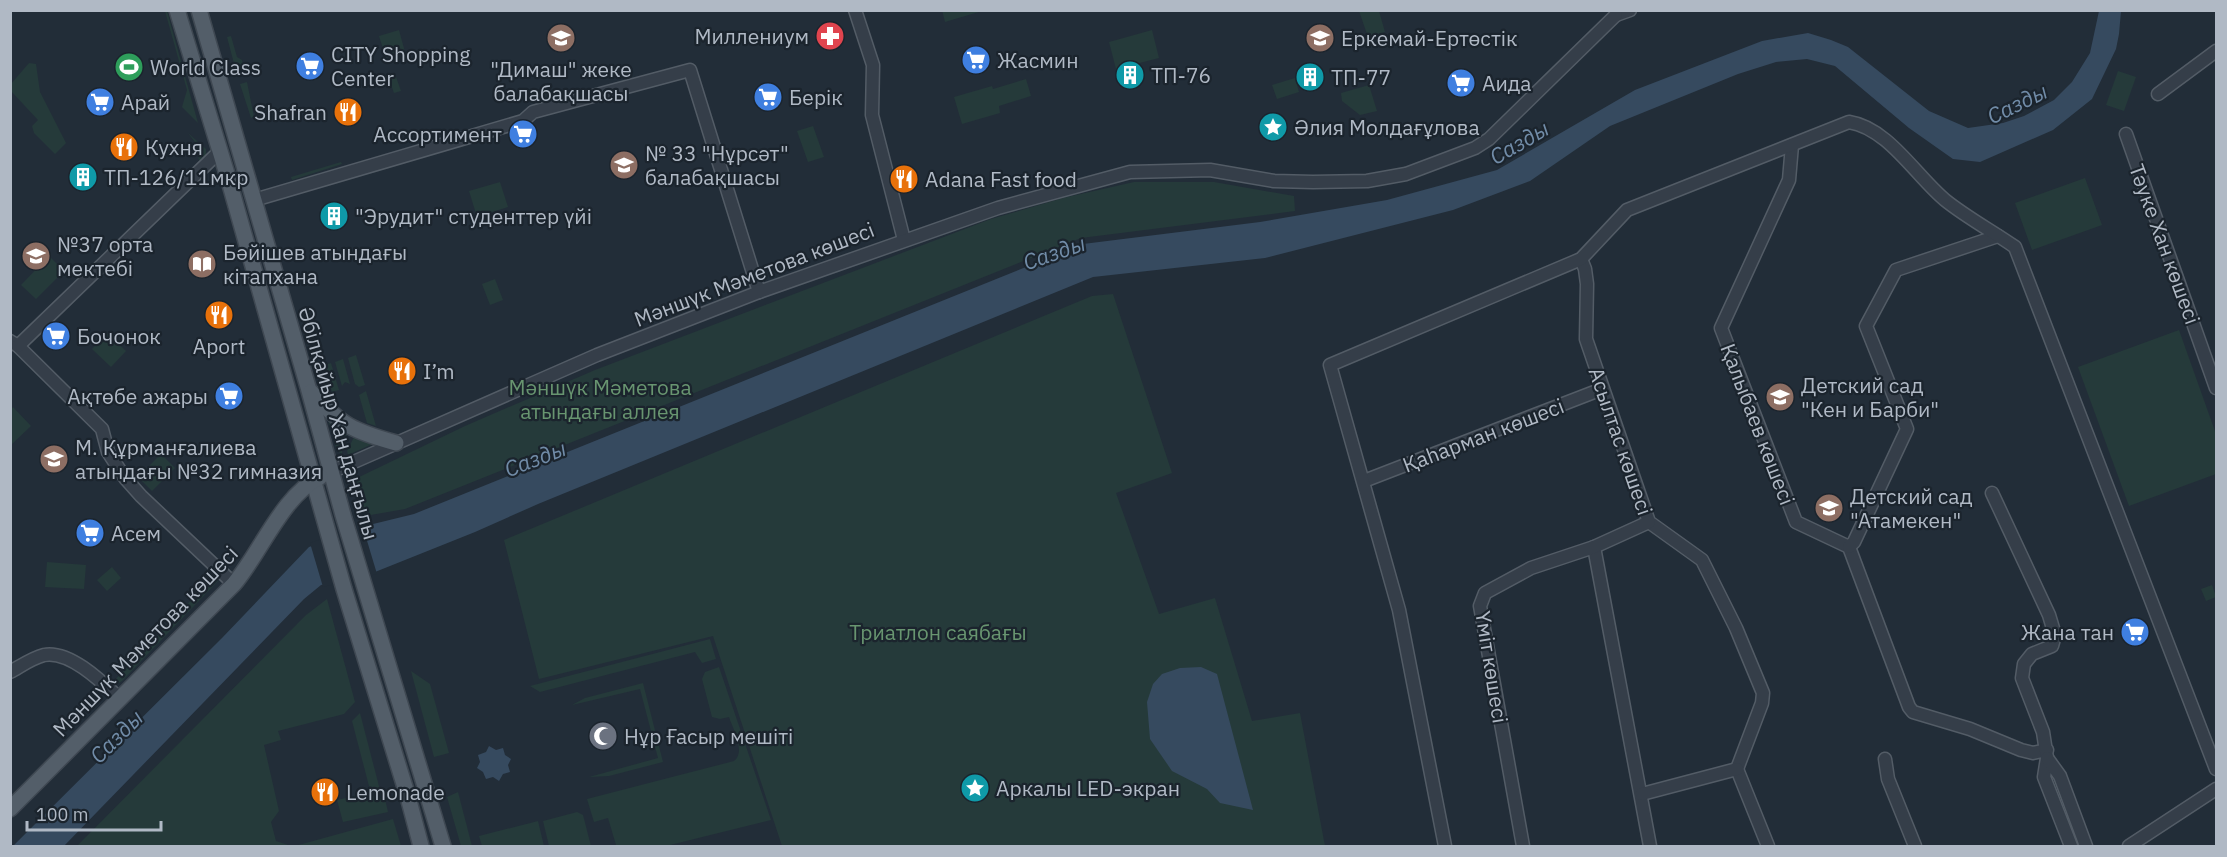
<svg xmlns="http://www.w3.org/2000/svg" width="2227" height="857" font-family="'IBM Plex Sans',sans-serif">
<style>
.green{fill:#253a3a}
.water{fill:#364a5f}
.pier{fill:#222d38}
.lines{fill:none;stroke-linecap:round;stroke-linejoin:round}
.minor-casing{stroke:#535c66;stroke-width:15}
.major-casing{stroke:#3f4852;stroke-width:18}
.minor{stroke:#353e49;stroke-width:12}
.major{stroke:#535e69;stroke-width:15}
.labels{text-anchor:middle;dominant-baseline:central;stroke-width:4.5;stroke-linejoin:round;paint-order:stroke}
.poi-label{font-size:21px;fill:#b0b9c5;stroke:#1b242d;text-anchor:start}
.street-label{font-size:21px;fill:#b0b9c5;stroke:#1b242d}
.park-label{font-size:21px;fill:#689570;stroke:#1b242d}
.water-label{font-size:22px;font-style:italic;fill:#718ca8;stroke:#1b242d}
</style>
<rect width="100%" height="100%" fill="#222d38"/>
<g class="green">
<path d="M942 10H982V11L945 22Z"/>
<path d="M165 11H167L198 123 182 107 187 90Z"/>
<path d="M1359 11H1379L1385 32 1368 37Z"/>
<path d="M399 30 405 52 386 58 379 36Z"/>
<path d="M1152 30 1159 58 1116 69 1109 42Z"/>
<path d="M231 36 237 57 242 60 245 73 237 75 227 37Z"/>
<path d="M29 63 36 64 40 92 66 143 55 154 34 133 32 126 38 120 11 91V84Z"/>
<path d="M2118 71 2136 77 2124 111 2106 105Z"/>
<path d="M395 74 401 91 394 93 388 76Z"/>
<path d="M1295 78 1299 92 1277 99 1272 85Z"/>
<path d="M1026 79 1031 96 999 106 1000 113 962 124 954 97 992 86 993 89Z"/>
<path d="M247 82 254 117 251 118 240 84Z"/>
<path d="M1369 85 1377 111 1360 115 1342 101 1341 93Z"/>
<path d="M813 126 824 157 808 162 797 131Z"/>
<path d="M188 133 206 149V157L200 165 195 142Z"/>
<path d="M341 162 342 164 292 180 291 177Z"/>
<path d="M2085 178 2102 225 2032 250 2015 203Z"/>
<path d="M500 182 508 207 477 217 469 191Z"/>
<path d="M1134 182H1214L1294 196 1295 211 1081 238 405 509 365 516 355 479 465 426 595 370 991 219 1063 198Z"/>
<path d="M49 256 64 271 36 299 21 285Z"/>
<path d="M495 279 503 300 490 305 482 284Z"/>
<path d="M1113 294 1172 473 1116 493 1159 614 1215 598 1252 721 1300 713 1325 846H782L713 636 539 679 504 540 1092 296Z"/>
<path d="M2179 330 2216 434V474L2129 506 2078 367Z"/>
<path d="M107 333 126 351 111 367 92 349Z"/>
<path d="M356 355 365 385 359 387 355 384 348 358Z"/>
<path d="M343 359 350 384 345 382 342 386 335 362Z"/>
<path d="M331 363 339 390 332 392 324 365Z"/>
<path d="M366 391 376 426 367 423 359 395Z"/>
<path d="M13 407 31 426 11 445V410Z"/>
<path d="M328 419 347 434 342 445V454L337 451Z"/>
<path d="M354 437 377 442 348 455 347 451Z"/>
<path d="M161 454 175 468 152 491 138 477Z"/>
<path d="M47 562 86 565 84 589 45 587Z"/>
<path d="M112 567 121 578 107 591 97 580Z"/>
<path d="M217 573 218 581 122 681 117 684 112 683Z"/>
<path d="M2212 585 2216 597 2206 601 2201 589Z"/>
<path d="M327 599 355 702 344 714 278 731 281 740 264 745 279 811 271 822 276 841 291 846H77L306 615Z"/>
<path d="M710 639 716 659 702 663 695 652 540 692 530 686Z"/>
<path d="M719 667 771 820 666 846H612L616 845 608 818 594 822 587 799 734 761C746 752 733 729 729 717L720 719 712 717 702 679 705 672Z"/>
<path d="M411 671 430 684 449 753 434 757Z"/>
<path d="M643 683 663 762 609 776 589 777 658 758 640 689 572 705 585 698Z"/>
<path d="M360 713 380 790 369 786 352 721Z"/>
<path d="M458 792 472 846H461L447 797Z"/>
<path d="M364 794 385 799 388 812 343 822 337 800Z"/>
<path d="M577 812 583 815 591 846H549L543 821Z"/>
<path d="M393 819 401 846H295Z"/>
<path d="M538 821 544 846H482L479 836Z"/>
</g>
<g class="water">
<path d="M2099 11H2121L2119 34 2116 49 2092 99 2053 130 1980 162 1953 159 1909 128 1835 66 1807 59 1776 62 1738 74 1610 126 1530 181 1453 210 1265 258 1093 277 538 504 475 532 370 574 321 585 304 599 64 846H13L222 638 309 547 369 525 414 514 1083 244 1260 222 1387 200 1497 170 1635 90 1762 41 1808 33 1831 40 1848 47 1929 111 1968 128 2003 123 2024 116 2054 100 2072 82 2090 53Z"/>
<path d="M1201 667 1217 674 1253 810 1220 803 1207 789 1172 771 1150 739 1147 702 1153 684 1162 674 1180 668Z"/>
<path d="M489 746 496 750 503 748 505 755 511 759 508 765 510 772 503 774 499 781 493 777 486 779 483 772 477 768 480 762 478 755 486 752Z"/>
</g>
<path class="pier" d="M362 524 377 574 323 587 310 543Z"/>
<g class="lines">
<g class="minor-casing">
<g id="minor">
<path d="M855 10 873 65 872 115 904 240"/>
<path d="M1616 15 1630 10"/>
<path d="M2158 94 2216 51"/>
<path d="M2126 134 2216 388"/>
<path d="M1792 145 1789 180 1721 328 1796 522 1849 547 1909 707 1913 712 1970 729 2021 750 2033 753 2047 750"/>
<path d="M254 200 523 121 533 112 690 70 759 292"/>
<path d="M1581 259 1585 269 1587 284 1586 339 1649 522 1702 560 1736 628 1763 693 1762 703 1737 769"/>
<path d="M10 341 18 346 102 429 108 452 125 478 141 496 234 584"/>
<path d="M18 346 220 151"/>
<path d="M331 472 597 355 759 292 998 208 1130 172 1210 170 1274 181 1313 182 1367 181 1406 174 1475 148 1489 139 1616 15"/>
<path d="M1364 481 1602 389"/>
<path d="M1992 493 2049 615 2055 635 2052 646 2032 654 2024 664 2022 678 2043 732 2047 758 2044 777 2071 846"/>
<path d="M1594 547 1650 846"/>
<path d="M1849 547 1854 542 1907 429 1866 326 1896 270 1998 236"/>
<path d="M10 672C21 666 32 658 44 655 70 650 103 683 120 699"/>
<path d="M2047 758 2060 776 2086 846"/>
<path d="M1885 759 1888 779 1915 846"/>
<path d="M1737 769 1768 846"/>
<path d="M1642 794 1737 769"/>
<path d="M1445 846 1399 610 1330 365 1581 259 1627 210 1849 122C1888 128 1916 176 1945 200 1966 217 1992 231 2015 247L2216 769"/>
<path d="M1523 846 1480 606 1485 593 1531 568 1594 547 1649 522"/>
<path d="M2129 846 2216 789"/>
</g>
</g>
<g class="major-casing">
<g id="major">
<path d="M177 10 227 174 344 589 408 797 421 846"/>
<path d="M199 10 308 387 343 515 443 846"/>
<path d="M311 392C342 426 353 431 396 443"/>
<path d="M10 809 234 584C261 552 282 496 320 477"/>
</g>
</g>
<use href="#minor" class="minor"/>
<use href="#major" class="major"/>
</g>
<defs>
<g id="pharmacy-disc" transform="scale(1.5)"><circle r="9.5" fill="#e0444e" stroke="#1b242d"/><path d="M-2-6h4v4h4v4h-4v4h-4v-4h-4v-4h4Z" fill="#fff"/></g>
<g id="school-disc" transform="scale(1.5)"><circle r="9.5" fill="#8d6e63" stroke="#1b242d"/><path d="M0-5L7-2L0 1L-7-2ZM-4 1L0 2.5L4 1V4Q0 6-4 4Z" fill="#fff"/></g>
<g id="supermarket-disc" transform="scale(1.5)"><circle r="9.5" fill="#3f7fe0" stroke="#1b242d"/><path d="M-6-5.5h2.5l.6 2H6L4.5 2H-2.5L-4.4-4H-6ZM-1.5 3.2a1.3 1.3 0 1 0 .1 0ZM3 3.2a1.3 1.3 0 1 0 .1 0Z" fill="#fff"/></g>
<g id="stadium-disc" transform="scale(1.5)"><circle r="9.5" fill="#2e9e5b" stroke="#1b242d"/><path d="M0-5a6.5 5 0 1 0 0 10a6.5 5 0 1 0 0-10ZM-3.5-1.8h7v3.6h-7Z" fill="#fff"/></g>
<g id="building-disc" transform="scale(1.5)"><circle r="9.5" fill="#0f9aa8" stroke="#1b242d"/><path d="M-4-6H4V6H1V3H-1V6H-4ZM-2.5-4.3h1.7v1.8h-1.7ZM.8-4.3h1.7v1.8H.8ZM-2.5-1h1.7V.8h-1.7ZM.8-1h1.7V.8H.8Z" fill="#fff"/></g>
<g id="restaurant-disc" transform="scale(1.5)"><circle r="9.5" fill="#e8710a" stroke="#1b242d"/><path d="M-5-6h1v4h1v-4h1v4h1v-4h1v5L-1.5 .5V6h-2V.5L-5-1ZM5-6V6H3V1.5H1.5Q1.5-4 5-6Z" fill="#fff"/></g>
<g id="sight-disc" transform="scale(1.5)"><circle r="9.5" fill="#0f9aa8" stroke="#1b242d"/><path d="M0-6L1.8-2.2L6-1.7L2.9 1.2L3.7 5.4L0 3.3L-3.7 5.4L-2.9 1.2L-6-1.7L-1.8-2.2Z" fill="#fff"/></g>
<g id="library-disc" transform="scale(1.5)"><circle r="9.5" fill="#8d6e63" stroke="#1b242d"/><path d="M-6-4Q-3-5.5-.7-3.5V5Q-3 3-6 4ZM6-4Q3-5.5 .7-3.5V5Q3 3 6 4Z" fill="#fff"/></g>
<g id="mosque-disc" transform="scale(1.5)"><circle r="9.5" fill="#6b7280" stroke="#1b242d"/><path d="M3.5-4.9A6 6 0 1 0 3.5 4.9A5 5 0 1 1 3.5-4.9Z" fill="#fff"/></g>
</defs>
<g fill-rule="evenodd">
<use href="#pharmacy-disc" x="830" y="36"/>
<use href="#school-disc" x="561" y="38"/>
<use href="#school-disc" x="1320" y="38"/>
<use href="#supermarket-disc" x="976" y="60"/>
<use href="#supermarket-disc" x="310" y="66"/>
<use href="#stadium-disc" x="129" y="67"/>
<use href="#building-disc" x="1130" y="75"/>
<use href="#building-disc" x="1310" y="77"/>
<use href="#supermarket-disc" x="1461" y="83"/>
<use href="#supermarket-disc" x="768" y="97"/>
<use href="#supermarket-disc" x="100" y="102"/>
<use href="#restaurant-disc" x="348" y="112"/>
<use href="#sight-disc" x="1273" y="127"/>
<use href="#supermarket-disc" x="523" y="134"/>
<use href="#restaurant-disc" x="124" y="147"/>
<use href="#school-disc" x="624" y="165"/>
<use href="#building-disc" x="83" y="177"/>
<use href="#restaurant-disc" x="904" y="179"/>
<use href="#building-disc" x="334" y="216"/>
<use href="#school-disc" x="36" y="256"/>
<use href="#library-disc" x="202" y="264"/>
<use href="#restaurant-disc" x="219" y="315"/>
<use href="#supermarket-disc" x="56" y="336"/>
<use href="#restaurant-disc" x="402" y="371"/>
<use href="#supermarket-disc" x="229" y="396"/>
<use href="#school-disc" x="1780" y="397"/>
<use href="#school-disc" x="54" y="459"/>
<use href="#school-disc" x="1829" y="508"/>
<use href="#supermarket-disc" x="90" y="533"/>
<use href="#supermarket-disc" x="2135" y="632"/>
<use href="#mosque-disc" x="603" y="736"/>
<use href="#sight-disc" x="975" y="788"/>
<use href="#restaurant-disc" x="325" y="792"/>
</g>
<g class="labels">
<g class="poi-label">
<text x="809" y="36" text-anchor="end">Миллениум</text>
<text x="1341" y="38">Еркемай-Ертөстік</text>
<text x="331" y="54">CITY Shopping<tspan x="331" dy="24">Center</tspan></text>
<text x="997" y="60">Жасмин</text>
<text x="150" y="67">World Class</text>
<text x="561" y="69" text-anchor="middle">"Димаш" жеке<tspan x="561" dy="24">балабақшасы</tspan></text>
<text x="1151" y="75">ТП-76</text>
<text x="1331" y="77">ТП-77</text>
<text x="1482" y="83">Аида</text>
<text x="789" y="97">Берік</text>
<text x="121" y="102">Арай</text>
<text x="327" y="112" text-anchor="end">Shafran</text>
<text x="1294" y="127">Әлия Молдағұлова</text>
<text x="502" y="134" text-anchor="end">Ассортимент</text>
<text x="145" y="147">Кухня</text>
<text x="645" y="153">№ 33 "Нұрсәт"<tspan x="645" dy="24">балабақшасы</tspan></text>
<text x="104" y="177">ТП-126/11мкр</text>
<text x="925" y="179">Adana Fast food</text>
<text x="355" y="216">"Эрудит" студенттер үйі</text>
<text x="57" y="244">№37 орта<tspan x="57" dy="24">мектебі</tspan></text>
<text x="223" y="252">Бәйішев атындағы<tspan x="223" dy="24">кітапхана</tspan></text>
<text x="77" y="336">Бочонок</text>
<text x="219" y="346" text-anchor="middle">Aport</text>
<text x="423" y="371">I’m</text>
<text x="1801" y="385">Детский сад<tspan x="1801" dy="24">"Кен и Барби"</tspan></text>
<text x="208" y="396" text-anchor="end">Ақтөбе ажары</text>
<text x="75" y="447">М. Құрманғалиева<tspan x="75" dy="24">атындағы №32 гимназия</tspan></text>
<text x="1850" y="496">Детский сад<tspan x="1850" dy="24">"Атамекен"</tspan></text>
<text x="111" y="533">Асем</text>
<text x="2114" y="632" text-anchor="end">Жана тан</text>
<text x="624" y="736">Нұр Ғасыр мешіті</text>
<text x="996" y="788">Аркалы LED-экран</text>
<text x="346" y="792">Lemonade</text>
</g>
<g class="street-label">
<text transform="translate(2165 244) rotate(70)">Тәуке Хан көшесі</text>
<text transform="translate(754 274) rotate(-21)">Мәншүк Мәметова көшесі</text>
<text transform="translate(339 423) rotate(74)">Әбілқайыр Хан даңғылы</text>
<text transform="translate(1758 424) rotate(69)">Қалыбаев көшесі</text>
<text transform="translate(1483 435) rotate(-21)">Қаһарман көшесі</text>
<text transform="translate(1621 441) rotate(71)">Асылтас көшесі</text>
<text transform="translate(145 641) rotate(-46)">Мәншүк Мәметова көшесі</text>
<text transform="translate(1492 667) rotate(81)">Үміт көшесі</text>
</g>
<g class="park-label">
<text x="600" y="387">Мәншүк Мәметова<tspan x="600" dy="24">атындағы аллея</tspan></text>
<text x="938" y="632">Триатлон саябағы</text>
</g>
<g class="water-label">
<text transform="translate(2017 103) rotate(-26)">Сазды</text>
<text transform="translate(1519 142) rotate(-30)">Сазды</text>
<text transform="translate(1054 252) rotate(-19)">Сазды</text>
<text transform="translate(535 458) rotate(-21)">Сазды</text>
<text transform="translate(116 736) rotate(-45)">Сазды</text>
</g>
</g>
<rect width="2227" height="857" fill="none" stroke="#b0b9c5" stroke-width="24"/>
<path d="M27 821v9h134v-9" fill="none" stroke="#b0b9c5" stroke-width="3"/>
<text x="36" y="821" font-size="18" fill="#b0b9c5" stroke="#1b242d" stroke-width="4.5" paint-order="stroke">100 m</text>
</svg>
